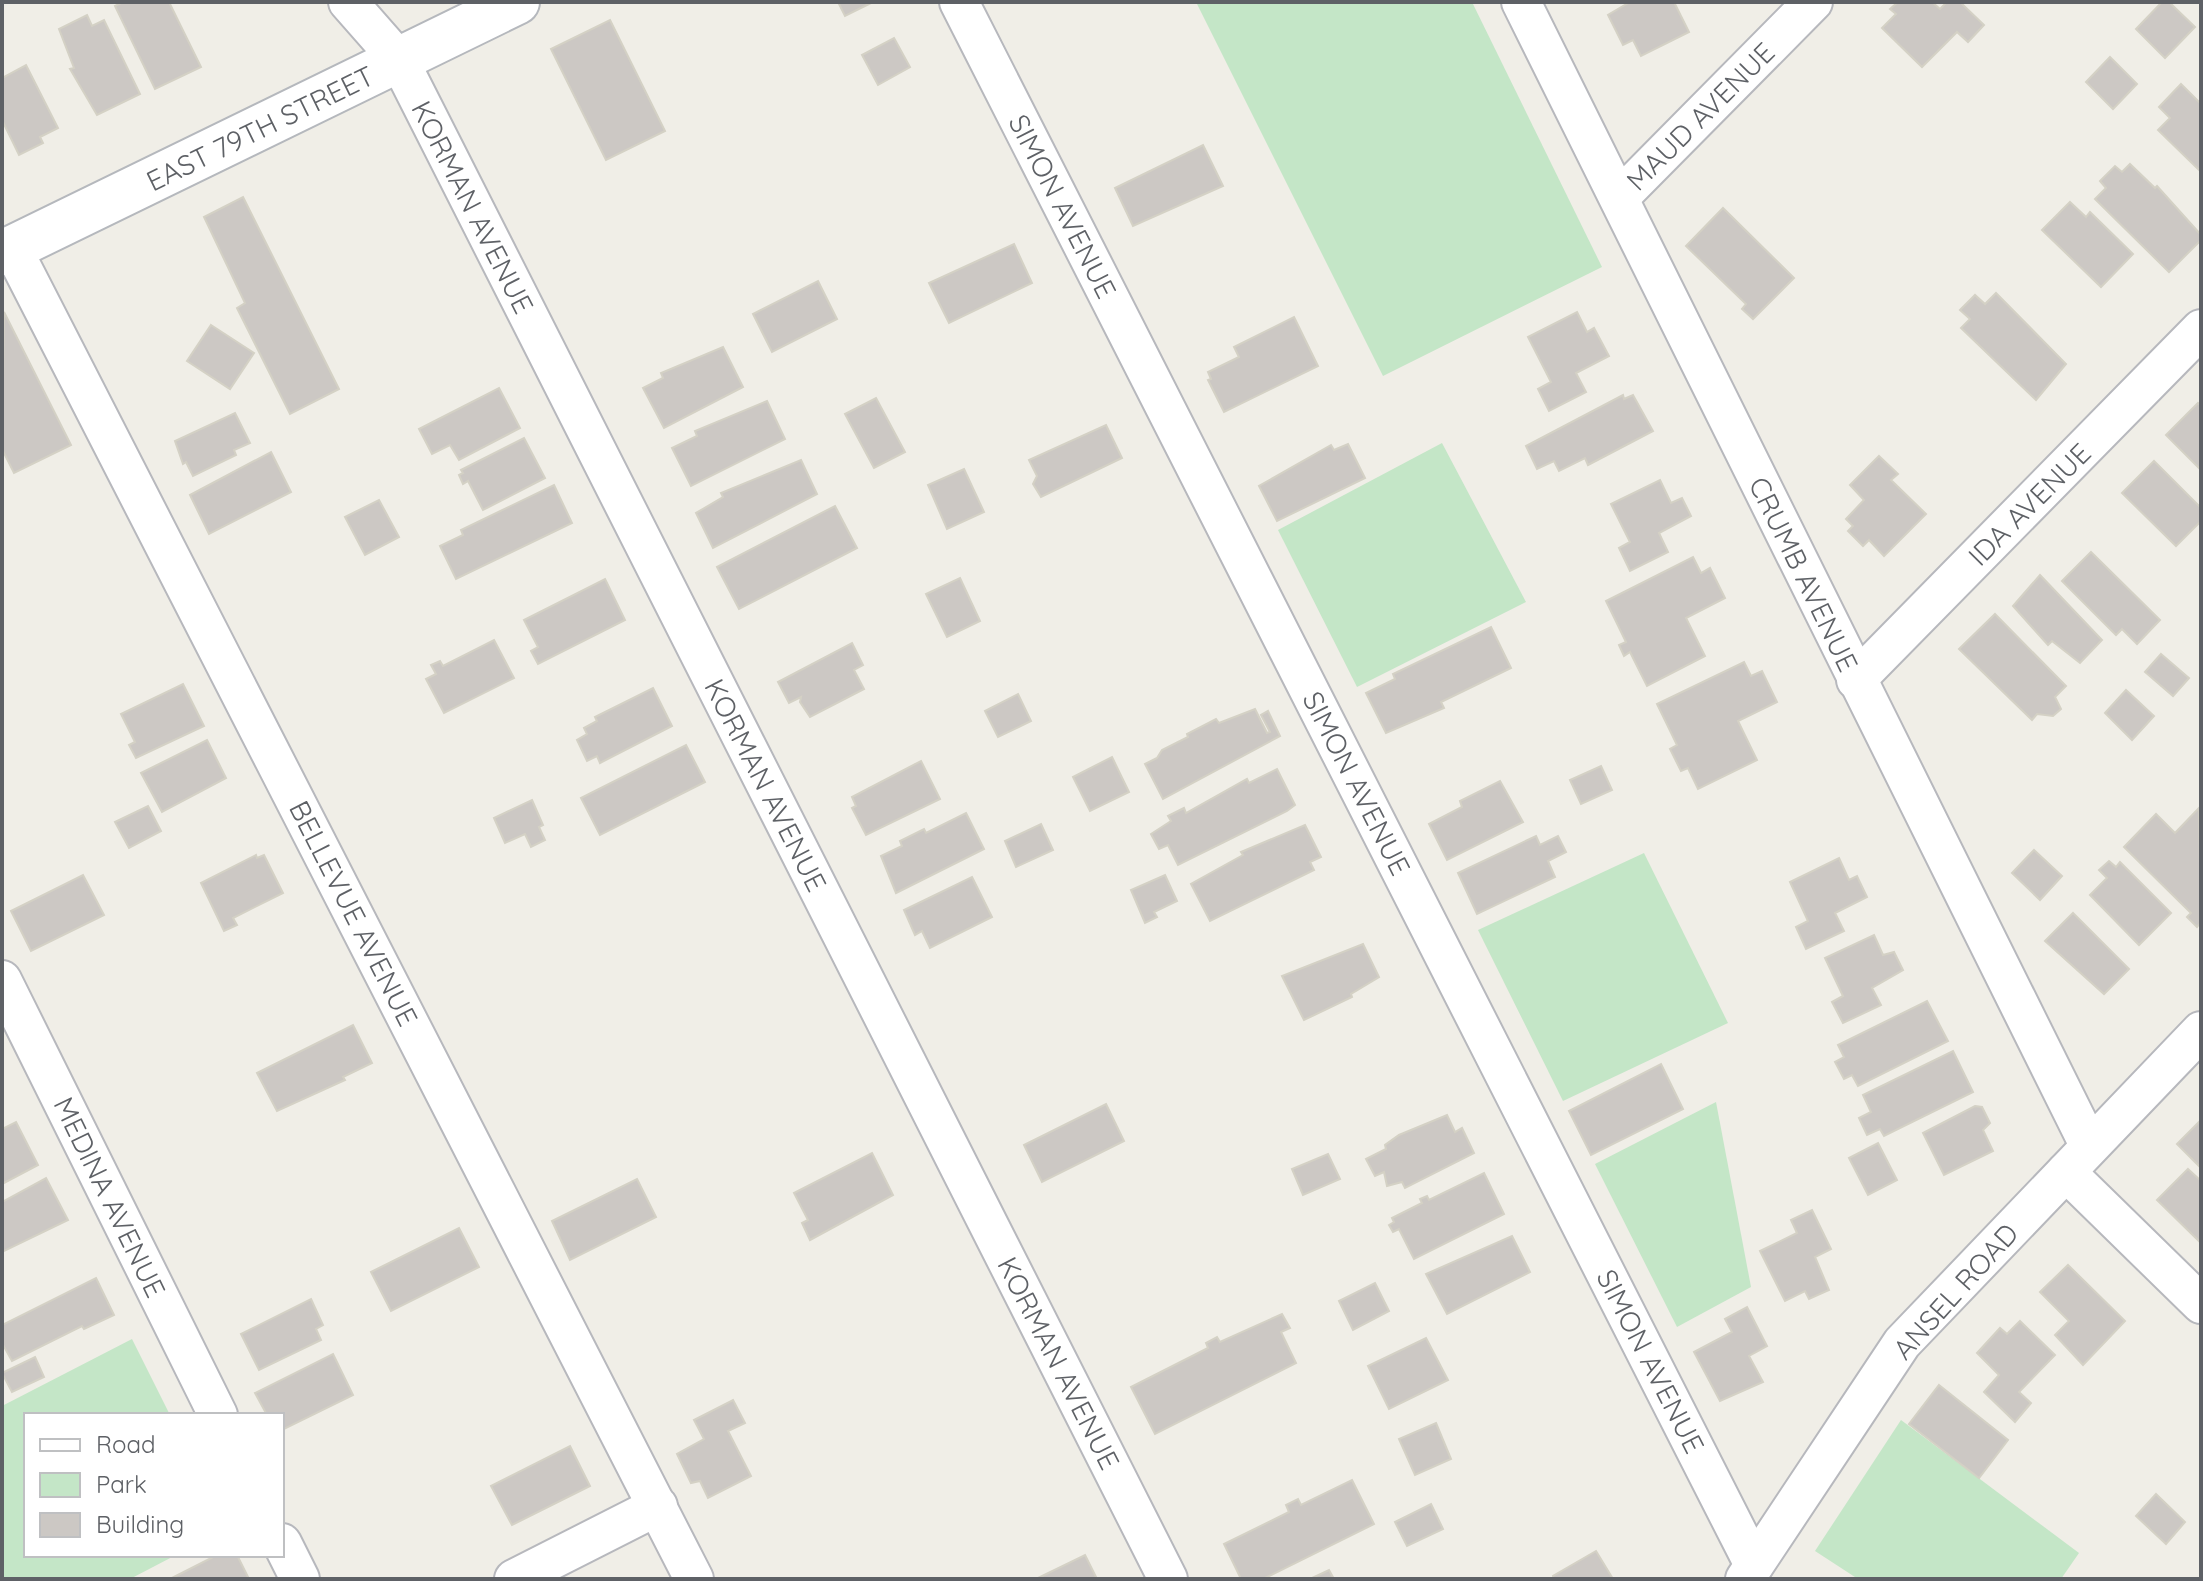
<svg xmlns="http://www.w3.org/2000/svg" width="2203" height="1581" font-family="Quicksand,sans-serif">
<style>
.green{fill:#c4e6c7}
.building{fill:#ccc8c4;stroke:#d4d1c5;stroke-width:2}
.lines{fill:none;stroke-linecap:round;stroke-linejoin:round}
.street-casing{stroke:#b7b8bd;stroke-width:42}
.secondary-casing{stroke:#b5b8bd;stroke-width:48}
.street{stroke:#fff;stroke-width:38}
.secondary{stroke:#fff;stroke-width:44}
.labels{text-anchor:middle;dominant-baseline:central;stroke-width:6;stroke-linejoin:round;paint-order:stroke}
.street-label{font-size:28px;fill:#5e6166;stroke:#fff}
</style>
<rect width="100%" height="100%" fill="#f0eee7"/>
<g class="green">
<path d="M1196 2H1472L1602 267 1383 376Z"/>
<path d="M1442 443 1526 602 1357 687 1278 530Z"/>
<path d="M1644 853 1728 1023 1563 1101 1478 930Z"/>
<path d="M1716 1102 1751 1287 1677 1327 1595 1164Z"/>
<path d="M132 1339 170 1415H26V1555H176L130 1579H2V1406Z"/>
<path d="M1901 1420 2079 1553 2061 1579H1858L1815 1551Z"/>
</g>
<g class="building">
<path d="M123 2H169L201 67 155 89 115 6Z"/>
<path d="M838 2H873L845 16Z"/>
<path d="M1630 2H1674L1689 32 1641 56 1633 40 1623 45 1608 15Z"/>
<path d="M1898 2H1932L1940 9 1947 2H1960L1984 25 1968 42 1957 32 1922 67 1882 28 1896 14 1890 9Z"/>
<path d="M2162 2H2169L2195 27 2165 58 2136 29Z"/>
<path d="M87 15 92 26 104 20 140 94 97 115 70 69 74 68 59 29Z"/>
<path d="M610 20 665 131 606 160 551 49Z"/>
<path d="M894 38 910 67 878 85 862 55Z"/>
<path d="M2110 57 2137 84 2113 109 2086 82Z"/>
<path d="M26 65 58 128 40 137 43 143 19 155 2 120V78Z"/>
<path d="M2181 84 2201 104V172L2158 130 2170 118 2159 107Z"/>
<path d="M1203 145 1223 186 1133 226 1115 188Z"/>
<path d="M2130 164 2155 188 2157 186 2201 235V240L2169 272 2095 199 2106 188 2100 181 2115 166 2122 172Z"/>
<path d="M243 197 339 389 290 414 237 308 245 303 204 217Z"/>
<path d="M2070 202 2086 217 2090 212 2133 254 2101 287 2042 230Z"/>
<path d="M1723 208 1794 278 1753 319 1742 309 1746 304 1686 246Z"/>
<path d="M1014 244 1032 283 949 323 929 283Z"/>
<path d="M818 281 837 319 772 352 753 314Z"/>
<path d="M1996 293 2066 364 2036 400 1961 328 1970 319 1960 310 1975 295 1985 304Z"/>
<path d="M4 312 71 445 14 473 2 449Z"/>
<path d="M1577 312 1587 332 1594 328 1609 356 1576 373 1586 392 1549 411 1538 389 1551 382 1528 337Z"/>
<path d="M1294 317 1318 366 1224 412 1208 380 1211 379 1208 372 1239 357 1234 347Z"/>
<path d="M211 325 254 353 230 389 187 361Z"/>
<path d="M723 347 743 387 664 428 643 388 663 378 661 373Z"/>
<path d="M499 388 520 428 459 460 450 445 432 454 419 429Z"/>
<path d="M1623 395 1624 399 1633 395 1653 431 1588 465 1585 458 1559 471 1554 461 1537 469 1526 446Z"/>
<path d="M876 398 905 452 874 468 845 414Z"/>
<path d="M767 401 785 439 691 486 672 448 697 436 695 431Z"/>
<path d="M2198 403 2201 406V470L2166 435Z"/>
<path d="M235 413 250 443 234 450 236 455 193 476 186 462 183 464 175 441Z"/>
<path d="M1106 425 1122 458 1041 497 1033 484 1037 476 1029 460Z"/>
<path d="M524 438 545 478 483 510 468 481 463 484 459 475 463 473 461 470Z"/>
<path d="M1348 444 1365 478 1277 521 1259 486 1331 445 1334 450Z"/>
<path d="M271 452 291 492 209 534 190 495Z"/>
<path d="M1879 456 1898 474 1891 480 1926 514 1884 556 1869 540 1863 546 1848 531 1853 526 1846 519 1864 500 1850 485Z"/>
<path d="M801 460 817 494 713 548 696 513 723 497 721 493Z"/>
<path d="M2154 461 2201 508V521L2176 546 2122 493Z"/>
<path d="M964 469 984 512 947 529 928 485Z"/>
<path d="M1660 480 1671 503 1682 498 1691 516 1659 533 1668 552 1630 571 1619 548 1630 542 1611 504Z"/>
<path d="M554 485 572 523 456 579 440 546 463 535 461 530Z"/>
<path d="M379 500 399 537 365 555 345 517Z"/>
<path d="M835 506 857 548 739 609 717 567Z"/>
<path d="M2091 552 2160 620 2137 644 2122 629 2116 635 2062 581Z"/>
<path d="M1693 557 1701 573 1710 568 1725 598 1686 618 1705 656 1647 686 1630 652 1624 656 1619 645 1626 642 1606 601Z"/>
<path d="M2040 575 2102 640 2080 663 2052 641 2048 645 2013 606Z"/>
<path d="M960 578 980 621 947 637 926 594Z"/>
<path d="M605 579 625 620 538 664 531 651 538 647 524 620Z"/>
<path d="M1995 614 2066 686 2055 697 2061 709 2053 716 2037 714 2032 720 1959 649Z"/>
<path d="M1491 627 1511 668 1441 702 1444 708 1386 733 1366 693 1395 679 1393 674Z"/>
<path d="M494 640 514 678 444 713 426 679 436 674 431 665 440 661 443 666Z"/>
<path d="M852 643 863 665 854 670 864 689 810 717 800 702 801 697 789 703 778 682Z"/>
<path d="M2161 654 2189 678 2173 696 2145 672Z"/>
<path d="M1744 662 1751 676 1762 671 1777 702 1738 721 1757 760 1698 789 1688 768 1681 771 1670 749 1677 745 1657 704Z"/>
<path d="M183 684 204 726 136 758 129 745 135 742 121 714Z"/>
<path d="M653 688 672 726 600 763 597 756 587 761 577 740 587 734 584 728 597 721 595 717Z"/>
<path d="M2126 690 2154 716 2132 740 2105 713Z"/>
<path d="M1018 694 1031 721 998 737 985 711Z"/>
<path d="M1255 709 1267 733 1270 732 1261 715 1268 711 1280 736 1163 799 1145 764 1157 758 1162 750 1188 737 1187 734 1216 719 1219 723Z"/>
<path d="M207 740 226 778 162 812 141 773Z"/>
<path d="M686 745 705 782 600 835 581 798Z"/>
<path d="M1112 757 1129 792 1090 811 1073 777Z"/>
<path d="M921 761 940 799 866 835 852 808 856 806 852 797Z"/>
<path d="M1601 766 1612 790 1581 804 1570 780Z"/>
<path d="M1277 769 1295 805 1287 811 1178 865 1168 845 1159 849 1151 834 1171 821 1168 816 1184 808 1186 813 1247 779 1249 783Z"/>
<path d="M1500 781 1523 822 1447 860 1429 824 1462 807 1460 801Z"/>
<path d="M532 800 543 825 539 827 545 840 531 847 525 834 505 843 494 818Z"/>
<path d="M148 806 161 831 129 848 115 822Z"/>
<path d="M2199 808 2201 922 2197 927 2187 917 2191 913 2124 847 2156 814 2175 833Z"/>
<path d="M966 813 984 849 896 893 881 856 902 846 900 841 924 829 926 833Z"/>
<path d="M1041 824 1053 850 1016 867 1005 841Z"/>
<path d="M1305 825 1321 857 1310 862 1314 870 1210 921 1191 884 1243 855 1241 852Z"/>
<path d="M1536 836 1540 845 1558 836 1566 852 1548 861 1555 877 1477 914 1458 873Z"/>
<path d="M2034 850 2062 876 2040 900 2012 873Z"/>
<path d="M256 855 257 858 264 855 283 893 233 918 237 925 224 931 201 883Z"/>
<path d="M1839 858 1849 880 1857 876 1867 897 1835 913 1844 931 1806 949 1796 927 1808 921 1790 882Z"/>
<path d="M2109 861 2116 867 2120 862 2171 913 2139 945 2090 895 2107 878 2099 870Z"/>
<path d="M83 875 104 915 31 951 11 911Z"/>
<path d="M1165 875 1177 901 1154 912 1157 917 1145 923 1131 890Z"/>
<path d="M972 877 992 917 930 948 922 931 915 935 904 910Z"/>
<path d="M2073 913 2129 969 2104 994 2045 941Z"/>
<path d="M1874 935 1883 955 1894 952 1903 970 1872 988 1881 1005 1843 1023 1832 1002 1843 996 1825 958Z"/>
<path d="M1363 944 1379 977 1351 994 1352 997 1304 1020 1282 976Z"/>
<path d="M1927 1001 1948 1041 1858 1086 1852 1075 1844 1079 1835 1062 1844 1057 1838 1045Z"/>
<path d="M353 1025 372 1063 343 1077 345 1080 277 1111 257 1073Z"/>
<path d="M1953 1051 1973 1092 1884 1136 1880 1129 1867 1135 1859 1118 1871 1112 1863 1095Z"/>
<path d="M1661 1064 1683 1109 1591 1155 1569 1111Z"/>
<path d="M1106 1104 1124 1141 1042 1182 1024 1145Z"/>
<path d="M1975 1106 1982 1107 1990 1123 1983 1130 1993 1151 1944 1175 1923 1133Z"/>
<path d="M1447 1115 1455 1132 1462 1128 1474 1153 1405 1188 1402 1182 1387 1186 1384 1172 1375 1176 1366 1159 1386 1149 1385 1145 1399 1135Z"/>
<path d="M2201 1120V1168L2177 1144Z"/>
<path d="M16 1122 38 1165 2 1184V1129Z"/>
<path d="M1878 1143 1897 1180 1868 1195 1849 1158Z"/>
<path d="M872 1153 893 1195 810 1240 802 1223 808 1220 794 1193Z"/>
<path d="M1328 1154 1340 1179 1303 1195 1292 1169Z"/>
<path d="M2188 1169 2201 1181V1243L2157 1200Z"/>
<path d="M1484 1173 1504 1214 1414 1259 1399 1229 1393 1232 1389 1225 1394 1222 1392 1218 1422 1203 1420 1199 1427 1196 1429 1200Z"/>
<path d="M46 1178 68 1220 2 1252V1202Z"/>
<path d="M637 1179 656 1217 570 1260 552 1221Z"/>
<path d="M1812 1210 1831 1249 1815 1257 1829 1290 1809 1299 1805 1291 1785 1301 1760 1251 1797 1233 1791 1220Z"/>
<path d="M459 1228 479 1267 391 1311 371 1272Z"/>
<path d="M1512 1236 1530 1272 1447 1314 1426 1274Z"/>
<path d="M2068 1265 2125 1321 2083 1365 2055 1335 2069 1321 2040 1292Z"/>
<path d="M96 1278 114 1315 84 1329 82 1326 12 1361 2 1343V1325Z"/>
<path d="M1375 1283 1389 1311 1353 1330 1339 1301Z"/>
<path d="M311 1299 323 1325 316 1329 321 1340 259 1370 241 1334Z"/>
<path d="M1747 1307 1767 1346 1749 1356 1763 1382 1720 1401 1694 1352 1732 1332 1725 1319Z"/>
<path d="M1282 1314 1290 1328 1281 1332 1296 1363 1155 1434 1131 1387 1208 1348 1206 1343 1217 1337 1220 1342Z"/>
<path d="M2020 1321 2055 1355 2019 1392 2031 1403 2015 1422 1984 1392 1999 1375 1977 1353 2000 1328 2007 1334Z"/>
<path d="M1426 1338 1448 1380 1389 1409 1368 1366Z"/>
<path d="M333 1354 353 1395 282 1430V1415H267L255 1393Z"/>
<path d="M35 1357 44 1377 12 1392 2 1373Z"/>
<path d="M1939 1385 2008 1440 1979 1478 1909 1424Z"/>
<path d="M733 1400 745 1423 728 1431 751 1476 708 1498 700 1481 691 1483 677 1454 704 1439 694 1420Z"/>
<path d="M1436 1423 1451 1459 1415 1475 1399 1439Z"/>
<path d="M570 1446 590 1486 512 1525 491 1486Z"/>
<path d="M1352 1480 1374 1524 1263 1579H1241L1224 1544 1289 1512 1286 1505 1298 1499 1301 1505Z"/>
<path d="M2156 1494 2185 1522 2166 1544 2136 1516Z"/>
<path d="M1431 1504 1443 1529 1407 1546 1395 1522Z"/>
<path d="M1596 1551 1613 1579H1554L1553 1576Z"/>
<path d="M217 1555H237L249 1579H170Z"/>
<path d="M1085 1555 1097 1579H1036Z"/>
<path d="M1329 1570 1334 1579H1310Z"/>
</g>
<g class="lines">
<g class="street-casing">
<g id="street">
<path d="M348 2 399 60 1168 1579"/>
<path d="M959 2 1754 1565"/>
<path d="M1521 2 2089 1145"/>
<path d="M1621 196 1813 2"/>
<path d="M12 248 694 1579"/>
<path d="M1856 680 2201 329"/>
<path d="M2 980 218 1415"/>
<path d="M2066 1172 2201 1304"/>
<path d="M282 1543 300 1579"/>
<path d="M514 1579 658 1506"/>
<path d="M1745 1579 1902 1343 2201 1031"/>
</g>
</g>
<g class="secondary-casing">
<path id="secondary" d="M2 253 517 2"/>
</g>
<use href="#street" class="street"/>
<use href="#secondary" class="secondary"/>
</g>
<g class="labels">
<g class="street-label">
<text transform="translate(1700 116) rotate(-45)">MAUD AVENUE</text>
<text transform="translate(260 128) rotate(-26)">EAST 79TH STREET</text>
<text transform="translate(1063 206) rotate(63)">SIMON AVENUE</text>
<text transform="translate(473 207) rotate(63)">KORMAN AVENUE</text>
<text transform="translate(2029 504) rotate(-45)">IDA AVENUE</text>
<text transform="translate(1804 574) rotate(64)">CRUMB AVENUE</text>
<text transform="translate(1357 783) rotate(63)">SIMON AVENUE</text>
<text transform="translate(766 785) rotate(63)">KORMAN AVENUE</text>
<text transform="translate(354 913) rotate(63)">BELLEVUE AVENUE</text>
<text transform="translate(110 1197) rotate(64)">MEDINA AVENUE</text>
<text transform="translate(1955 1291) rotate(-48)">ANSEL ROAD</text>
<text transform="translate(1651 1361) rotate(63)">SIMON AVENUE</text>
<text transform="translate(1059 1363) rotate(63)">KORMAN AVENUE</text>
</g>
</g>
<rect width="2203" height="1581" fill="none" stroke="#5e6166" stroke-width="8"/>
<rect x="24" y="1413" width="260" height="144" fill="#ffffff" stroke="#bfc0c2" stroke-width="2"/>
<rect x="40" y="1439" width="40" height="12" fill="#ffffff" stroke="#bfc0c2" stroke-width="2"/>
<text x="96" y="1453" font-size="24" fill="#5e6166">Road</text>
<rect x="40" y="1473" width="40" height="24" fill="#c4e6c7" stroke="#bfc0c2" stroke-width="2"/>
<text x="96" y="1493" font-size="24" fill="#5e6166">Park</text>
<rect x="40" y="1513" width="40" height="24" fill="#ccc8c4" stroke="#bfc0c2" stroke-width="2"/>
<text x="96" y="1533" font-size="24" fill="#5e6166">Building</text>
</svg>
